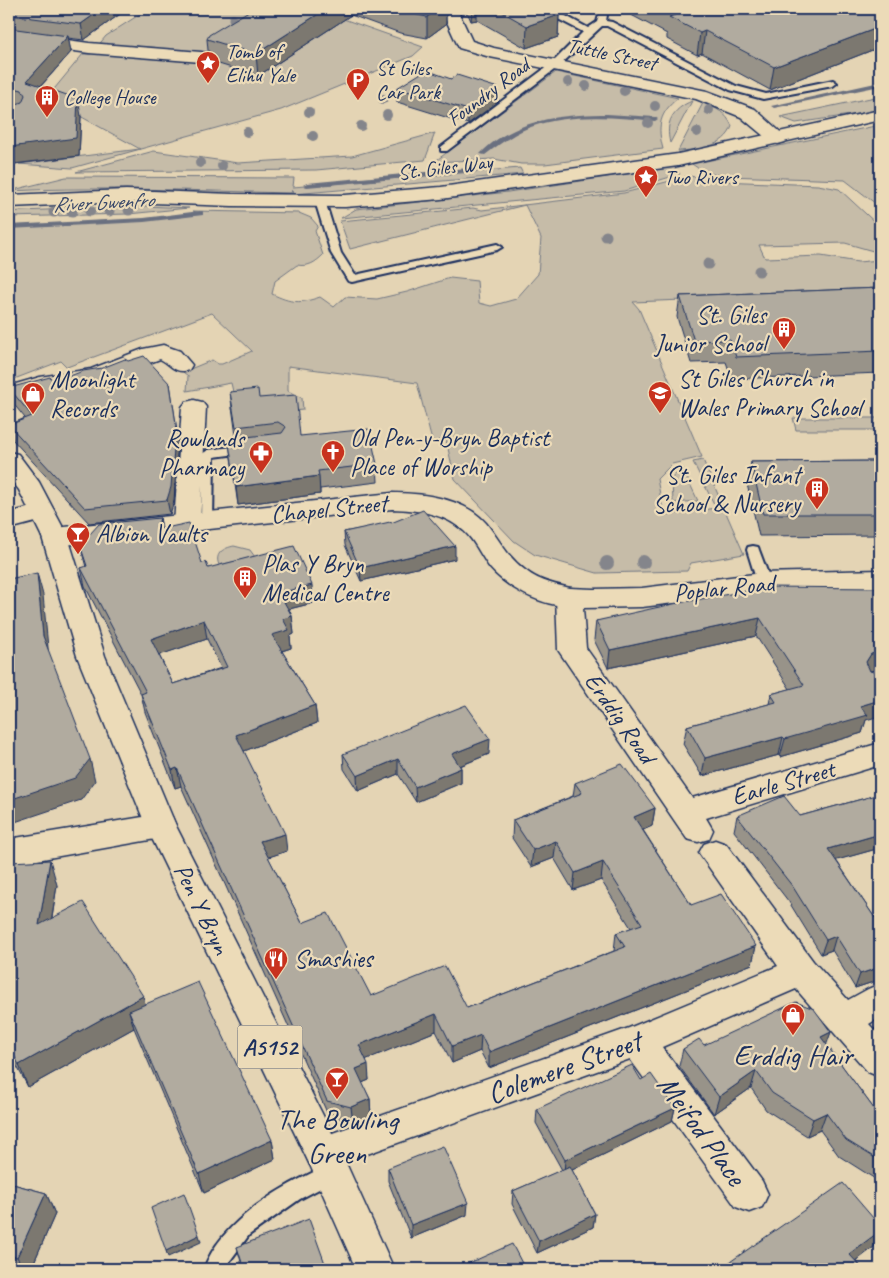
<svg xmlns="http://www.w3.org/2000/svg" width="889" height="1278" font-family="Caveat,sans-serif">
<style>
.green{fill:#c6bca8;stroke:#707683}
.lines{fill:none;stroke-linecap:round;stroke-linejoin:round}
.stream{fill:#6a7080;fill-rule:evenodd}
.lane-casing{stroke:#1b2f5e;stroke-width:4}
.street-casing{stroke:#1b2f5e;stroke-width:3}
.secondary-casing{stroke:#1b2f5e;stroke-width:3}
.primary-casing{stroke:#1b2f5e;stroke-width:3}
.lane{fill:#ecdbb8;fill-rule:evenodd}
.street{fill:#ecdbb8;fill-rule:evenodd}
.secondary{fill:#ecdbb8;fill-rule:evenodd}
.primary{fill:#ecdbb8;fill-rule:evenodd}
.tree{fill:#84858b}
.wall{fill:#989389;stroke:#1b2f5e;fill-rule:evenodd}
.shaded-wall{fill:#7c786f;stroke:#1b2f5e}
.building{fill:#b1ab9f;stroke:#1b2f5e;fill-rule:evenodd}
.labels{text-anchor:middle;dominant-baseline:central;stroke-width:4.5;stroke-linejoin:round;paint-order:stroke}
.far-poi-label{font-size:21px;fill:#1b2f5e;stroke:#ecdbb8;text-anchor:start}
.far-street-label{font-size:21px;fill:#1b2f5e;stroke:#ecdbb8}
.far-water-label{font-size:21px;font-style:italic;fill:#354569;stroke:#ecdbb8}
.shield{fill:#ecdbb8;stroke:#5a6379;stroke-width:1}
.shield-label{font-size:24px;font-weight:bold;fill:#1b2f5e}
.poi-label{font-size:25px;fill:#1b2f5e;stroke:#ecdbb8;text-anchor:start}
.street-label{font-size:25px;fill:#1b2f5e;stroke:#ecdbb8}
.near-poi-label{font-size:30px;fill:#1b2f5e;stroke:#ecdbb8}
.near-street-label{font-size:30px;fill:#1b2f5e;stroke:#ecdbb8}
</style>
<rect width="100%" height="100%" fill="#e4d4b4"/>
<filter id="ink" filterUnits="userSpaceOnUse"><feTurbulence type="fractalNoise" baseFrequency=".02" numOctaves="2"/><feDisplacementMap in="SourceGraphic" scale="10" xChannelSelector="R" yChannelSelector="G"/><feConvolveMatrix kernelMatrix="1 2 1 2 8 2 1 2 1" color-interpolation-filters="sRGB"/></filter>
<g filter="url(#ink)">
<g class="green">
<path d="M148 9H315L423 47 413 56 281 110 72 168 19 164 140 149 69 110 50 94 83 54H91L106 36Z"/>
<path d="M556 72 678 98C659 113 657 127 663 149L545 164H521L494 159 434 162Z"/>
<path d="M880 96V109L864 113 796 123 780 117Z"/>
<path d="M692 101 670 143C665 123 672 109 692 101Z"/>
<path d="M703 103C717 108 726 113 732 126 726 147 696 150 678 151Z"/>
<path d="M880 125V207L845 180 726 176 705 173 692 164Z"/>
<path d="M435 133 425 160 316 170 76 172 154 151 238 163 352 156Z"/>
<path d="M674 167 680 174 624 191 341 218 356 209 508 192Z"/>
<path d="M520 168 523 174 293 194 292 190 291 193C197 191 103 186 9 191L66 177 294 178 293 187Z"/>
<path d="M689 176 721 181 818 185 839 189 880 227V253L845 243 759 245 765 258 821 256 858 262 880 260V302L783 296 633 302 639 309 702 457 672 464 657 479 664 515 716 508 693 462 703 460 744 554 691 563 687 571 597 573 535 555 514 541 455 479 446 440 432 441 417 383 288 366V391L302 398 303 410 261 414 232 410 231 397 234 396 231 383 187 391 188 376 183 372 212 360 218 364H222L252 351 212 313 67 367 61 361 9 381V227L144 220 199 213 193 211 299 213 311 218 318 226 315 231 323 255C315 263 308 267 297 265L275 281 272 294C291 303 300 304 320 297L334 307 345 297 377 299 407 292 450 278 477 281 479 303 491 306 516 299 538 274 541 238 525 205 350 249 340 221 473 208 482 210 624 193Z"/>
<path d="M146 206 189 208 128 214 9 217V212L21 211Z"/>
<path d="M793 418H880V430H796Z"/>
<path d="M682 467 698 501 673 503 672 478Z"/>
<path d="M234 546 250 550 255 557 219 565C214 553 224 548 234 546Z"/>
</g>
<g class="lines">
<g class="stream">
<path d="M880 82V86L774 108 771 106Z"/>
<path d="M607 114 655 117 658 119 655 121C614 117 567 113 528 128 513 134 499 145 485 155L480 154C513 120 561 114 607 114Z"/>
<path d="M468 168H471V172L307 187 303 185 307 183Z"/>
<path d="M200 211H203V215L144 222 9 229V225L144 218Z"/>
</g>
<g class="lane-casing">
<g id="lane">
<path d="M596 9H604L607 15 606 21 612 22 736 86 766 94 833 80 837 83 833 86 763 99 730 90 607 26H602L558 67 447 151H441V147L552 63 583 32 558 19V15H564L588 28 597 22 599 15Z"/>
<path d="M320 198 325 201 341 253 355 275 497 244 502 247 497 250 352 282 348 281 331 253 315 201Z"/>
<path d="M248 445 252 446 254 449 252 452 214 457 213 522 212 525H202L201 522 202 454 208 450Z"/>
<path d="M753 546 758 547 759 550 771 582 769 585H759L757 582 747 550 748 547Z"/>
<path d="M332 1164 338 1167 341 1173 338 1179 300 1199 249 1235 224 1269H204C221 1220 286 1183 332 1164Z"/>
</g>
</g>
<g class="street-casing">
<g id="street">
<path d="M441 9H457L472 41 494 48 707 91 755 109 787 138 785 142 778 144 771 142 741 117 696 99 490 57 459 48Z"/>
<path d="M9 32 89 43 201 52 207 53 210 57 207 61 201 62 89 53 9 42Z"/>
<path d="M163 345 180 351 192 365 189 370C174 374 172 365 160 359L104 380 43 391 9 400V386L40 377 91 369 143 349Z"/>
<path d="M194 400 202 402 206 407 200 524 196 530 187 533 178 530 174 524 182 407 186 402Z"/>
<path d="M42 504 51 506 55 512 51 518 9 529V513Z"/>
<path d="M880 570V588L777 590 642 607 583 608 586 648 692 798 880 743V765L706 818 713 830 709 839 698 842 687 839 558 650 556 597 560 590 569 588 593 589 642 588 762 573Z"/>
<path d="M161 814 172 817 176 826 172 835 161 838 9 865V839Z"/>
<path d="M715 840 726 844 813 961 848 1000 868 989 880 984V1017L869 1024 880 1036V1077L868 1072 796 989 662 1047 762 1181 768 1194 762 1207 749 1212 736 1207 630 1059 323 1170 310 1165 305 1153 310 1141 629 1028 778 966 699 853 704 844Z"/>
</g>
</g>
<g class="secondary-casing">
<g id="secondary">
<path d="M880 110V120L678 166 441 199 345 207 232 206 126 202 9 207V195L126 190 232 194 345 195 441 187 678 154Z"/>
<path d="M392 493C423 493 464 498 486 523 499 539 507 557 525 570 541 583 559 585 578 590L582 597 578 604C551 612 508 589 490 568 481 556 475 541 464 531 443 513 418 510 392 509L55 546 46 543 42 537 46 531 55 528Z"/>
</g>
</g>
<g class="primary-casing">
<path id="primary" d="M9 452 18 454 39 482 68 537 105 656 176 826 336 1141 394 1269H356L310 1165 146 826 77 656 42 537 19 490 9 477Z"/>
</g>
<use href="#lane" class="lane"/>
<use href="#street" class="street"/>
<use href="#secondary" class="secondary"/>
<use href="#primary" class="primary"/>
</g>
<g class="tree">
<circle cx="233" cy="19" r="4.5"/>
<circle cx="568" cy="82" r="5"/>
<circle cx="586" cy="86" r="5"/>
<circle cx="624" cy="91" r="5"/>
<circle cx="383" cy="99" r="5"/>
<circle cx="655" cy="106" r="5"/>
<circle cx="709" cy="110" r="5"/>
<circle cx="309" cy="112" r="5"/>
<circle cx="387" cy="115" r="5"/>
<circle cx="648" cy="123" r="5"/>
<circle cx="361" cy="126" r="5"/>
<circle cx="247" cy="132" r="5"/>
<circle cx="697" cy="132" r="5"/>
<circle cx="313" cy="136" r="5"/>
<circle cx="200" cy="163" r="5"/>
<circle cx="222" cy="166" r="5"/>
<circle cx="129" cy="210" r="5.5"/>
<circle cx="90" cy="211" r="5.5"/>
<circle cx="109" cy="211" r="5.5"/>
<circle cx="54" cy="212" r="5.5"/>
<circle cx="72" cy="212" r="5.5"/>
<circle cx="606" cy="236" r="5.5"/>
<circle cx="708" cy="264" r="5.5"/>
<circle cx="759" cy="271" r="5.5"/>
<circle cx="643" cy="562" r="7"/>
<circle cx="607" cy="563" r="7"/>
</g>
<g class="wall">
<path d="M9 9H127L84 40 68 38 71 52 41 86 81 116 79 156 14 164 13 183H9Z"/>
<path d="M252 9H446V24L427 38 400 33 351 15 258 76 209 61 207 39Z"/>
<path d="M458 9H548L559 15 558 37 526 48 477 20 471 21 468 14 462 11 461 13Z"/>
<path d="M620 9H880V47L770 90 702 53 697 55 667 39V34Z"/>
<path d="M451 79 498 88V102L468 124 397 102V88Z"/>
<path d="M880 288V373L732 379 726 362 691 363 677 317 680 296Z"/>
<path d="M54 382 178 438 174 501 170 514 89 523 12 439 9 425 25 418 12 402 9 388Z"/>
<path d="M230 392 259 398 300 436 377 464 378 482 320 489V494L238 505 229 444 237 443Z"/>
<path d="M880 461V535L759 536 747 484 751 462Z"/>
<path d="M160 518 162 529 208 568 313 603 289 609 292 616 294 634 290 636 291 648 282 651 315 705 317 723 244 751 287 851 268 857 302 923 371 996 467 1008 614 951 616 933 631 928 601 880 573 890 554 858 531 867 512 838 513 820 573 796 575 783 655 808 652 826 643 830 691 905 756 946 752 964 489 1068 480 1051 452 1063 436 1031 366 1059 369 1080 362 1083 370 1099 371 1116 353 1123 329 1117 181 786 175 788 145 712 141 694 85 586 81 568 86 567 80 545ZM207 639 221 668 173 684 159 655Z"/>
<path d="M391 523 455 559 361 581 345 545 344 532Z"/>
<path d="M880 588V669L870 671 866 720 862 733 780 757 779 755 702 776 683 744 687 726 769 704 771 694 790 689 756 636 608 668 594 640 596 621Z"/>
<path d="M343 754H489L460 766 461 768V783L416 802 398 774 358 791 344 769Z"/>
<path d="M880 794V848L836 860 875 918 880 916V982L876 981 855 988 832 950 821 954 789 902 734 831 737 816H800Z"/>
<path d="M9 862 57 885 52 918 143 996 145 1004 272 1140 275 1159 204 1193 134 1028 28 1087 13 1059 9 1061Z"/>
<path d="M831 1032 826 1044 880 1117V1182L839 1156 820 1130 807 1136 766 1110 751 1088 714 1114 679 1066 683 1049 704 1045Z"/>
<path d="M675 1108 672 1121 572 1170 595 1214 593 1227 537 1253 512 1204 513 1191 562 1170 536 1123 537 1109Z"/>
<path d="M388 1168 467 1215 411 1238 388 1181Z"/>
<path d="M9 1183 46 1193 55 1214 31 1269H9Z"/>
<path d="M237 1247 327 1269H243Z"/>
<path d="M874 1247 856 1261 863 1269H726L727 1264Z"/>
</g>
<g class="shaded-wall">
<path d="M102 9H127L84 40 81 24Z"/>
<path d="M326 9H351V15L258 76 256 54Z"/>
<path d="M437 9H446V24L427 38V17Z"/>
<path d="M472 9H477V20L471 21Z"/>
<path d="M559 15 558 37 526 48 527 26Z"/>
<path d="M880 27V47L770 90 774 67Z"/>
<path d="M705 31 702 53 697 55 700 33Z"/>
<path d="M68 36 71 52 30 98 27 81Z"/>
<path d="M14 88 17 105 9 110V91Z"/>
<path d="M498 88V102L468 124V110Z"/>
<path d="M78 99 81 116 79 156 14 164 13 183 9 165 10 147Z"/>
<path d="M170 384 178 438 174 501 170 514 167 500Z"/>
<path d="M319 476 320 494 238 505 236 487Z"/>
<path d="M160 518 163 536 156 530Z"/>
<path d="M455 546V559L361 581 360 568Z"/>
<path d="M37 573 43 595 49 658 43 636Z"/>
<path d="M312 585 313 603 281 611 279 593Z"/>
<path d="M292 616 294 634 290 636 291 648 275 653 272 635 283 619Z"/>
<path d="M760 618 756 636 608 668 610 650Z"/>
<path d="M204 620 207 639 154 657 151 639Z"/>
<path d="M880 652V669L865 672 866 662 871 654Z"/>
<path d="M880 700V716L866 720 862 733 780 757 785 739 860 706Z"/>
<path d="M315 705 317 723 239 753 236 735Z"/>
<path d="M783 737 779 755 702 776 705 758Z"/>
<path d="M490 739 489 754 452 769V754Z"/>
<path d="M90 759 95 781 81 800 9 824V800Z"/>
<path d="M398 759V774L358 791 357 776Z"/>
<path d="M177 768 181 786 175 788 172 770Z"/>
<path d="M461 768V783L416 802 415 787Z"/>
<path d="M655 808 652 826 632 835 634 817Z"/>
<path d="M285 834 287 851 263 859 260 841Z"/>
<path d="M880 834V848L823 864 828 849Z"/>
<path d="M556 841 554 858 531 867 533 850Z"/>
<path d="M50 860 57 885 47 949 39 925Z"/>
<path d="M603 862 601 880 573 890 575 873Z"/>
<path d="M836 936 832 950 821 954 826 940Z"/>
<path d="M756 946 752 964 489 1068V1052Z"/>
<path d="M880 967V970L876 981 855 988 860 974Z"/>
<path d="M143 996 149 1019 129 1011 134 1028 28 1087 19 1065Z"/>
<path d="M436 1014V1031L360 1062 359 1045Z"/>
<path d="M831 1032 825 1049 821 1037Z"/>
<path d="M481 1035 480 1051 452 1063V1046Z"/>
<path d="M9 1049 13 1059 9 1061Z"/>
<path d="M368 1064 369 1080 357 1085 356 1069Z"/>
<path d="M756 1071 751 1088 714 1114 719 1097Z"/>
<path d="M370 1099 371 1116 353 1123 351 1107Z"/>
<path d="M675 1108 672 1121 564 1174 565 1160Z"/>
<path d="M826 1113 820 1130 807 1136 813 1119Z"/>
<path d="M272 1140 275 1159 204 1193 199 1174Z"/>
<path d="M46 1193 55 1214 31 1269H23L17 1257Z"/>
<path d="M468 1203 467 1215 411 1238V1225Z"/>
<path d="M595 1214 593 1227 537 1253 539 1241Z"/>
<path d="M880 1231V1235L874 1247 844 1269 849 1254Z"/>
<path d="M199 1235 201 1242 168 1257 166 1251Z"/>
</g>
<g class="building">
<path d="M9 9H102L81 24 9 15Z"/>
<path d="M252 9H326L256 54 207 39 209 35Z"/>
<path d="M394 9H437L427 17 399 11Z"/>
<path d="M497 9H548L559 15 527 26Z"/>
<path d="M663 9H880V27L774 67 705 31 700 33 669 17 675 15Z"/>
<path d="M9 28 68 36 27 81 78 99 76 138 10 147 9 165V107L22 102 25 95 22 90 14 88 9 91Z"/>
<path d="M426 70 451 79 457 75 498 88 468 110 397 88Z"/>
<path d="M880 288V351L736 357 730 340 694 341 680 296Z"/>
<path d="M144 356 170 384 176 424 171 487 167 500 85 508 9 425 32 416 9 388 50 377 54 382 83 371 102 368 125 359 128 361Z"/>
<path d="M258 389 259 398 296 395 300 436 369 429 377 464 318 471 319 476 236 487 229 444 238 442 237 438 282 433 286 427 278 422 236 427 230 392Z"/>
<path d="M880 461V514H763L751 462Z"/>
<path d="M423 510 455 546 360 568 344 532 390 522 391 523Z"/>
<path d="M160 518 156 530 189 523 202 563 206 562 208 568 294 546 312 585 279 593 292 616 283 619 289 630 272 635 315 705 236 735 285 834 260 841 302 923 328 913 371 996 445 966 467 1008 625 947 616 933 642 924 603 862 575 873 556 841 533 850 513 820 582 793 575 783 622 764 655 808 634 817 691 905 721 894 756 946 489 1052 481 1035 452 1046 436 1014 359 1045 368 1064 356 1069 370 1099 351 1107 327 1101 177 768 172 770 141 694 146 692 81 568 87 566 80 545 99 524ZM204 620 227 667 173 684 151 639Z"/>
<path d="M37 573 43 636 90 759 75 778 9 800V579Z"/>
<path d="M769 587 880 588V652L871 654 866 662 870 671 880 674V700L860 706 868 715 785 739 783 737 705 758 687 726 776 702 771 694 804 685 760 618 610 650 596 621 673 604Z"/>
<path d="M466 705 490 739 452 754 461 768 415 787 398 759 357 776 343 754Z"/>
<path d="M880 794V834L828 849 875 918 880 916V967L860 974 836 936 826 940 793 887 737 816 784 796 800 816Z"/>
<path d="M50 860 39 925 83 902 143 996 19 1065 9 1045V862Z"/>
<path d="M198 982 272 1140 199 1174 129 1011Z"/>
<path d="M796 1002 814 1009 831 1032 821 1037 880 1117V1161L846 1140 826 1113 813 1119 772 1093 756 1071 719 1097 683 1049 699 1039 704 1045Z"/>
<path d="M632 1065 641 1080 651 1074 675 1108 565 1160 537 1109Z"/>
<path d="M443 1146 468 1203 411 1225 388 1168Z"/>
<path d="M570 1166 595 1214 539 1241 513 1191Z"/>
<path d="M9 1183 46 1193 17 1257 9 1255Z"/>
<path d="M843 1183 880 1226V1231L849 1254 863 1269H731L727 1264Z"/>
<path d="M184 1193 199 1235 166 1251 151 1208Z"/>
<path d="M309 1219 327 1269H244L237 1247Z"/>
<path d="M512 1244 525 1269H456Z"/>
</g>
</g>
<defs>
<g id="sight-pin" transform="scale(1.25)"><path d="M0 17L-7.5 6A9.5 9.5 0 1 1 7.5 6Z" fill="#c8321e" stroke="#ecdbb8"/><path d="M0-6L1.8-2.2L6-1.7L2.9 1.2L3.7 5.4L0 3.3L-3.7 5.4L-2.9 1.2L-6-1.7L-1.8-2.2Z" fill="#fff"/></g>
<g id="parking-pin" transform="scale(1.25)"><path d="M0 17L-7.5 6A9.5 9.5 0 1 1 7.5 6Z" fill="#c8321e" stroke="#ecdbb8"/><path d="M-3.5-5.5H1a3.5 3.5 0 0 1 0 7H-1V5.5H-3.5ZM-1-3.4V-.6H.8a1.4 1.4 0 0 0 0-2.8Z" fill="#fff"/></g>
<g id="building-pin" transform="scale(1.25)"><path d="M0 17L-7.5 6A9.5 9.5 0 1 1 7.5 6Z" fill="#c8321e" stroke="#ecdbb8"/><path d="M-4-6H4V6H1V3H-1V6H-4ZM-2.5-4.3h1.7v1.8h-1.7ZM.8-4.3h1.7v1.8H.8ZM-2.5-1h1.7V.8h-1.7ZM.8-1h1.7V.8H.8Z" fill="#fff"/></g>
<g id="school-pin" transform="scale(1.25)"><path d="M0 17L-7.5 6A9.5 9.5 0 1 1 7.5 6Z" fill="#c8321e" stroke="#ecdbb8"/><path d="M0-5L7-2L0 1L-7-2ZM-4 1L0 2.5L4 1V4Q0 6-4 4Z" fill="#fff"/></g>
<g id="shop-pin" transform="scale(1.25)"><path d="M0 17L-7.5 6A9.5 9.5 0 1 1 7.5 6Z" fill="#c8321e" stroke="#ecdbb8"/><path d="M-5-2.5h2.3a2.7 3.5 0 0 1 5.4 0H5L5.5 6h-11ZM-1.5-2.5h3a1.5 2.3 0 0 0-3 0Z" fill="#fff"/></g>
<g id="church-pin" transform="scale(1.25)"><path d="M0 17L-7.5 6A9.5 9.5 0 1 1 7.5 6Z" fill="#c8321e" stroke="#ecdbb8"/><path d="M-1.2-6h2.4v3.5h3.3v2.4h-3.3V6h-2.4V-.1h-3.3v-2.4h3.3Z" fill="#fff"/></g>
<g id="pharmacy-pin" transform="scale(1.25)"><path d="M0 17L-7.5 6A9.5 9.5 0 1 1 7.5 6Z" fill="#c8321e" stroke="#ecdbb8"/><path d="M-2-6h4v4h4v4h-4v4h-4v-4h-4v-4h4Z" fill="#fff"/></g>
<g id="bar-pin" transform="scale(1.25)"><path d="M0 17L-7.5 6A9.5 9.5 0 1 1 7.5 6Z" fill="#c8321e" stroke="#ecdbb8"/><path d="M-6-5H6L.8 .8V4.5H3.5V6h-7V4.5H-.8V.8Z" fill="#fff"/></g>
<g id="restaurant-pin" transform="scale(1.25)"><path d="M0 17L-7.5 6A9.5 9.5 0 1 1 7.5 6Z" fill="#c8321e" stroke="#ecdbb8"/><path d="M-5-6h1v4h1v-4h1v4h1v-4h1v5L-1.5 .5V6h-2V.5L-5-1ZM5-6V6H3V1.5H1.5Q1.5-4 5-6Z" fill="#fff"/></g>
</defs>
<g fill-rule="evenodd">
<use href="#sight-pin" x="208" y="63"/>
<use href="#parking-pin" x="358" y="80"/>
<use href="#building-pin" x="47" y="97"/>
<use href="#sight-pin" x="646" y="177"/>
<use href="#building-pin" x="784" y="329"/>
<use href="#school-pin" x="660" y="393"/>
<use href="#shop-pin" x="33" y="394"/>
<use href="#church-pin" x="333" y="452"/>
<use href="#pharmacy-pin" x="261" y="453"/>
<use href="#building-pin" x="817" y="489"/>
<use href="#bar-pin" x="78" y="534"/>
<use href="#building-pin" x="245" y="578"/>
<use href="#restaurant-pin" x="276" y="959"/>
<use href="#shop-pin" x="793" y="1015"/>
<use href="#bar-pin" x="337" y="1079"/>
</g>
<g class="labels">
<g class="far-poi-label">
<text x="226" y="51">Tomb of<tspan x="226" dy="24">Elihu Yale</tspan></text>
<text x="376" y="68">St Giles<tspan x="376" dy="24">Car Park</tspan></text>
<text x="64" y="97">College House</text>
<text x="664" y="177">Two Rivers</text>
</g>
<g class="far-street-label">
<text transform="translate(612 54) rotate(12)">Tuttle Street</text>
<text transform="translate(488 92) rotate(-37)">Foundry Road</text>
<text transform="translate(445 167) rotate(-7)">St. Giles Way</text>
</g>
<g class="far-water-label">
<text transform="translate(103 202) rotate(-3)">River Gwenfro</text>
</g>
<rect class="shield" x="237.5" y="1025.5" width="65" height="43" rx="4"/>
<g class="shield-label">
<text x="270" y="1047">A5152</text>
</g>
<g class="poi-label">
<text x="766" y="315" text-anchor="end">St. Giles<tspan x="766" dy="29">Junior School</tspan></text>
<text x="678" y="379">St Giles Church in<tspan x="678" dy="29">Wales Primary School</tspan></text>
<text x="50" y="380">Moonlight<tspan x="50" dy="29">Records</tspan></text>
<text x="350" y="438">Old Pen-y-Bryn Baptist<tspan x="350" dy="29">Place of Worship</tspan></text>
<text x="244" y="439" text-anchor="end">Rowlands<tspan x="244" dy="29">Pharmacy</tspan></text>
<text x="800" y="475" text-anchor="end">St. Giles Infant<tspan x="800" dy="29">School &amp; Nursery</tspan></text>
<text x="96" y="534">Albion Vaults</text>
<text x="262" y="564">Plas Y Bryn<tspan x="262" dy="29">Medical Centre</tspan></text>
<text x="294" y="959">Smashies</text>
</g>
<g class="street-label">
<text transform="translate(329 509) rotate(-6)">Chapel Street</text>
<text transform="translate(724 588) rotate(-6)">Poplar Road</text>
<text transform="translate(620 718) rotate(55)">Erddig Road</text>
<text transform="translate(783 783) rotate(-16)">Earle Street</text>
<text transform="translate(202 909) rotate(64)">Pen Y Bryn</text>
</g>
<g class="near-poi-label">
<text x="793" y="1055">Erddig Hair</text>
<text x="337" y="1119">The Bowling<tspan x="337" dy="34">Green</tspan></text>
</g>
<g class="near-street-label">
<text transform="translate(564 1067) rotate(-20)">Colemere Street</text>
<text transform="translate(702 1130) rotate(54)">Meifod Place</text>
</g>
</g>
<rect width="889" height="1278" fill="none" stroke="#ecdbb8" stroke-width="30"/>
<rect x="15" y="15" width="859" height="1248" fill="none" stroke="#1b2f5e" stroke-width="2" filter="url(#ink)"/>
</svg>
